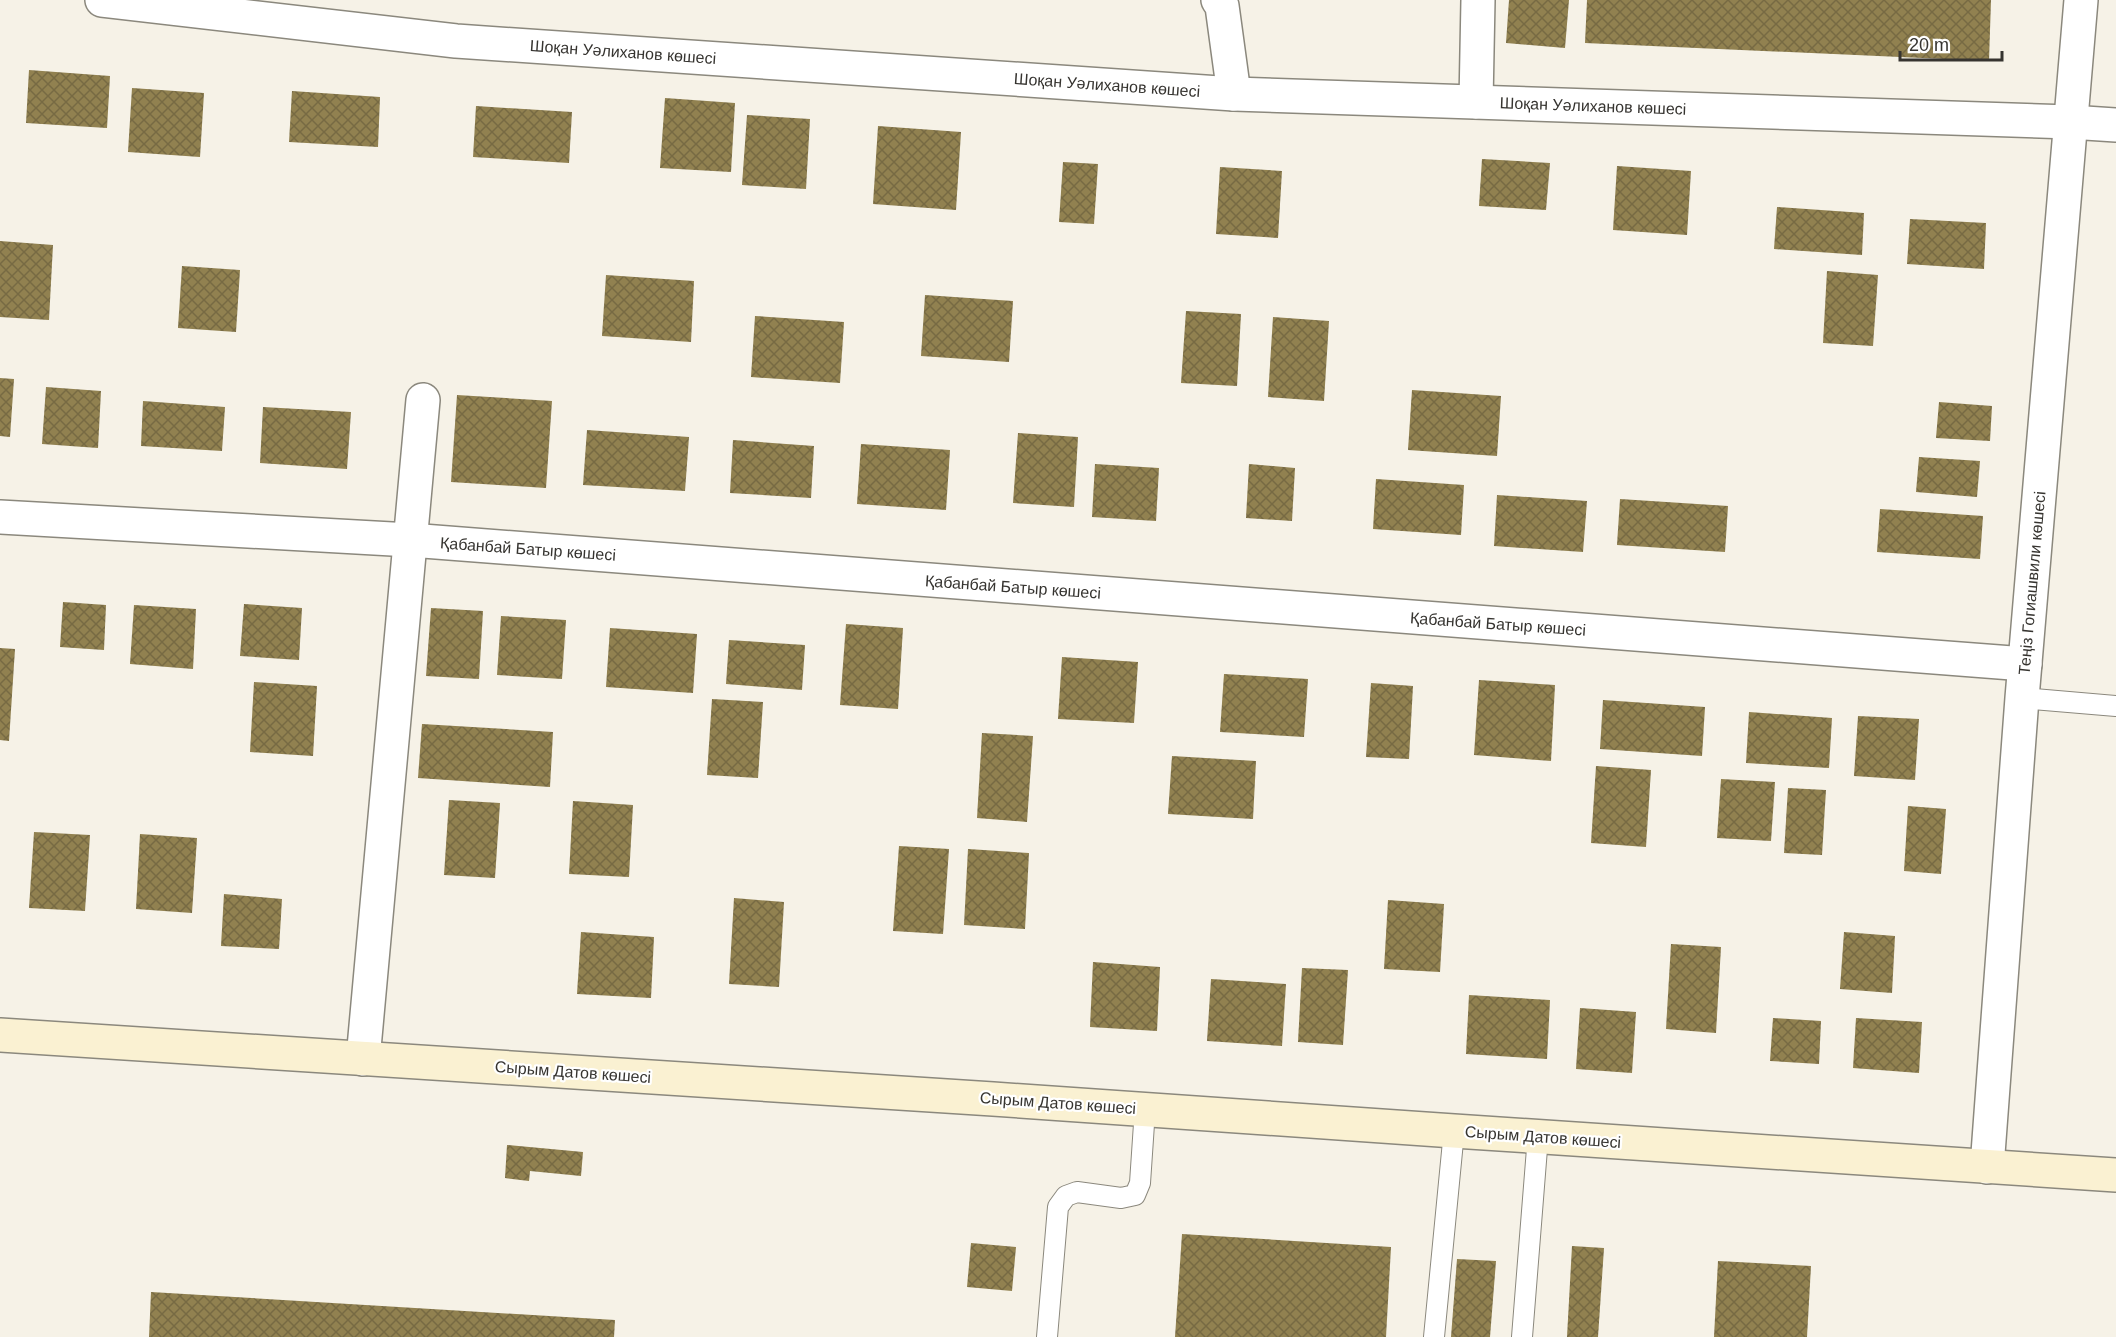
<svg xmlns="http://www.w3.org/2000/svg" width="2116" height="1337" font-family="Arial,sans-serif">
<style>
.building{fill:url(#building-cross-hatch)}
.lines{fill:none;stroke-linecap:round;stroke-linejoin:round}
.service-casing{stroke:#8b887d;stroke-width:22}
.minor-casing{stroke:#8b887d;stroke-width:36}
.secondary-casing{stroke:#8b887d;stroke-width:36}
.service{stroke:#fff;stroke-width:20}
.minor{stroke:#fff;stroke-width:33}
.secondary{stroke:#faf1d2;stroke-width:33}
.labels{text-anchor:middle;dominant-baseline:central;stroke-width:4.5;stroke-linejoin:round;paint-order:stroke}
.street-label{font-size:16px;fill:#363430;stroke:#fff}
</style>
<defs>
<pattern id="building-cross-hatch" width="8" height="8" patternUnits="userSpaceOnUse" patternTransform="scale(1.5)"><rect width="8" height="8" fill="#918150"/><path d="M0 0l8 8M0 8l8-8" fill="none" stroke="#776a43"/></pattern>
</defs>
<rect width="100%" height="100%" fill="#f6f2e7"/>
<g class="building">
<path d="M1509 0H1569L1565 48 1506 43Z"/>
<path d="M1587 0H1991L1989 61 1585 43Z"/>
<path d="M29 70 110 76 107 128 26 123Z"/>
<path d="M132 88 204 93 200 157 128 152Z"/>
<path d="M292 91 380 97 378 147 289 142Z"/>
<path d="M665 98 735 103 731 172 660 168Z"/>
<path d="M476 106 572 112 569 163 473 157Z"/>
<path d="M747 115 810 119 806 189 742 185Z"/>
<path d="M878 126 961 132 956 210 873 204Z"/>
<path d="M1482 159 1550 163 1546 210 1479 206Z"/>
<path d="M1063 162 1098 164 1094 224 1059 222Z"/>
<path d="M1617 166 1691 171 1687 235 1613 230Z"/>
<path d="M1220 167 1282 171 1278 238 1216 234Z"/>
<path d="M1777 207 1864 213 1862 255 1774 249Z"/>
<path d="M1910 219 1986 223 1984 269 1907 264Z"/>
<path d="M0 241 53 245 49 320 0 317Z"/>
<path d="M182 266 240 270 236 332 178 328Z"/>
<path d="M1827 271 1878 275 1873 346 1823 343Z"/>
<path d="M606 275 694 281 691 342 602 336Z"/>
<path d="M925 295 1013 301 1009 362 921 356Z"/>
<path d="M1186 311 1241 314 1237 386 1181 383Z"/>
<path d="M755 316 844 322 840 383 751 377Z"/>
<path d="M1273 317 1329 321 1324 401 1268 397Z"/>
<path d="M0 378 14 379 10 437 0 436Z"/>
<path d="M46 387 101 391 98 448 42 444Z"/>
<path d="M1412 390 1501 396 1497 456 1408 450Z"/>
<path d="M457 395 552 401 546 488 451 482Z"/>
<path d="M143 401 225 407 222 451 141 446Z"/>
<path d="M1939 402 1992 406 1990 441 1936 438Z"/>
<path d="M263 407 351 412 347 469 260 463Z"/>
<path d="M587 430 689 437 685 491 583 485Z"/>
<path d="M1018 433 1078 437 1074 507 1013 503Z"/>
<path d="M733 440 814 446 811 498 730 493Z"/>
<path d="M861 444 950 450 946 510 857 504Z"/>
<path d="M1919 457 1980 461 1977 497 1916 492Z"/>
<path d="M1095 464 1159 468 1156 521 1092 517Z"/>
<path d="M1249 464 1295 468 1292 521 1246 518Z"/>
<path d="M1376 479 1464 485 1461 535 1373 529Z"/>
<path d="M1497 495 1587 501 1583 552 1494 546Z"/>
<path d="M1620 499 1728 506 1725 552 1617 545Z"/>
<path d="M1880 509 1983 516 1980 559 1877 552Z"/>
<path d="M63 602 106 605 104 650 60 647Z"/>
<path d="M244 604 302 608 299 660 240 656Z"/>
<path d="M134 605 196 609 193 669 130 664Z"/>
<path d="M431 608 483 611 479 679 426 676Z"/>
<path d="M501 616 566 620 562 679 497 675Z"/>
<path d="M846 624 903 628 898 709 840 705Z"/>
<path d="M610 628 697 634 693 693 606 687Z"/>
<path d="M729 640 805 645 802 690 726 684Z"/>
<path d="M0 648 15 649 9 741 0 740Z"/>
<path d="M1062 657 1138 662 1134 723 1058 719Z"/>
<path d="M1224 674 1308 679 1304 737 1220 732Z"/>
<path d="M1479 680 1555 685 1551 761 1474 755Z"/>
<path d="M254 682 317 686 313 756 250 752Z"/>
<path d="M1371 683 1413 686 1409 759 1366 757Z"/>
<path d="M712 699 763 702 758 778 707 775Z"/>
<path d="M1603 700 1705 707 1702 756 1600 749Z"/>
<path d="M1749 712 1832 718 1829 768 1746 763Z"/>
<path d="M1858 716 1919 719 1915 780 1854 776Z"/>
<path d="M422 724 553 732 550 787 418 778Z"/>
<path d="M982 733 1033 736 1027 822 977 818Z"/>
<path d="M1172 756 1256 761 1253 819 1168 814Z"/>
<path d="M1596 766 1651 770 1646 847 1591 843Z"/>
<path d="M1721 779 1775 782 1771 841 1717 838Z"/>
<path d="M1788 788 1826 790 1822 855 1784 853Z"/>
<path d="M449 800 500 803 495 878 444 875Z"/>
<path d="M573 801 633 805 629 877 569 874Z"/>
<path d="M1908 806 1946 809 1941 874 1904 871Z"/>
<path d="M34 832 90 835 85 911 29 908Z"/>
<path d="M140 834 197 838 192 913 136 909Z"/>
<path d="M899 846 949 849 943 934 893 931Z"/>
<path d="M968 849 1029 853 1025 929 964 925Z"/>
<path d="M224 894 282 899 279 949 221 946Z"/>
<path d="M734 898 784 902 779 987 729 984Z"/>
<path d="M1388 900 1444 904 1440 972 1384 969Z"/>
<path d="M581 932 654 937 651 998 577 994Z"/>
<path d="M1844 932 1895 936 1892 993 1840 989Z"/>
<path d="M1671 944 1721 947 1716 1033 1666 1029Z"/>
<path d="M1093 962 1160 967 1157 1031 1090 1027Z"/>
<path d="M1302 968 1348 970 1343 1045 1298 1042Z"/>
<path d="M1211 979 1286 984 1282 1046 1207 1041Z"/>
<path d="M1469 995 1550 1000 1547 1059 1466 1054Z"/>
<path d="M1580 1008 1636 1012 1632 1073 1576 1069Z"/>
<path d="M1773 1018 1821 1021 1819 1064 1770 1061Z"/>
<path d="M1856 1018 1922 1022 1919 1073 1853 1068Z"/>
<path d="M507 1145 583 1152 581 1176 530 1171 529 1181 505 1178Z"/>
<path d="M1182 1234 1391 1247 1386 1337H1175Z"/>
<path d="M971 1243 1016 1247 1012 1291 967 1287Z"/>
<path d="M1572 1246 1604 1248 1598 1337H1567Z"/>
<path d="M1457 1259 1496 1261 1490 1337H1451Z"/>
<path d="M1718 1261 1811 1266 1807 1337H1714Z"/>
<path d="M151 1292 615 1320 614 1337H149Z"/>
</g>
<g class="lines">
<g class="service-casing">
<g id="service">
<path d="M2022 698 2116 706"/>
<path d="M1047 1337 1058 1207 1066 1196 1077 1192 1121 1198 1135 1195 1140 1183 1145 1109"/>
<path d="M1434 1337 1454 1131"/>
<path d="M1522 1337 1538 1136"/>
</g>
</g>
<g class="minor-casing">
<g id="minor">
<path d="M102 0 456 41 1234 94 2070 122 2116 125"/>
<path d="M1218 0 1222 6 1234 94"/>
<path d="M1476 102 1478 0"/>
<path d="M0 517 410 540 2025 664"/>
<path d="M363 1059 423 400"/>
<path d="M1987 1167 2022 698 2081 0"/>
</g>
</g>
<g class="secondary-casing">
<path id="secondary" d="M0 1035 993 1099 1454 1131 2116 1175"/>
</g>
<use href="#service" class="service"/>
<use href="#minor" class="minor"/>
<use href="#secondary" class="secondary"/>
</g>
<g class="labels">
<g class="street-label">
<text transform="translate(623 52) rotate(4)">Шоқан Уәлиханов көшесі</text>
<text transform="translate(1107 85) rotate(4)">Шоқан Уәлиханов көшесі</text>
<text transform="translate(1593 106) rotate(2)">Шоқан Уәлиханов көшесі</text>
<text transform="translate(528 549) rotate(4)">Қабанбай Батыр көшесі</text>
<text transform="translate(2032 583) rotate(-85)">Теңіз Гогиашвили көшесі</text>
<text transform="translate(1013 587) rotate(4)">Қабанбай Батыр көшесі</text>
<text transform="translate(1498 624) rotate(4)">Қабанбай Батыр көшесі</text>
<text transform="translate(573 1072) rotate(4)">Сырым Датов көшесі</text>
<text transform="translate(1058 1103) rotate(4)">Сырым Датов көшесі</text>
<text transform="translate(1543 1137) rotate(4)">Сырым Датов көшесі</text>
</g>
</g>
<path d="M1900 51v9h102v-9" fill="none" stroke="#363430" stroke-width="3"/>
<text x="1909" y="51" font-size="18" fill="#363430" stroke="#ffffff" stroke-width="4.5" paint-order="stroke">20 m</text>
</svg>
